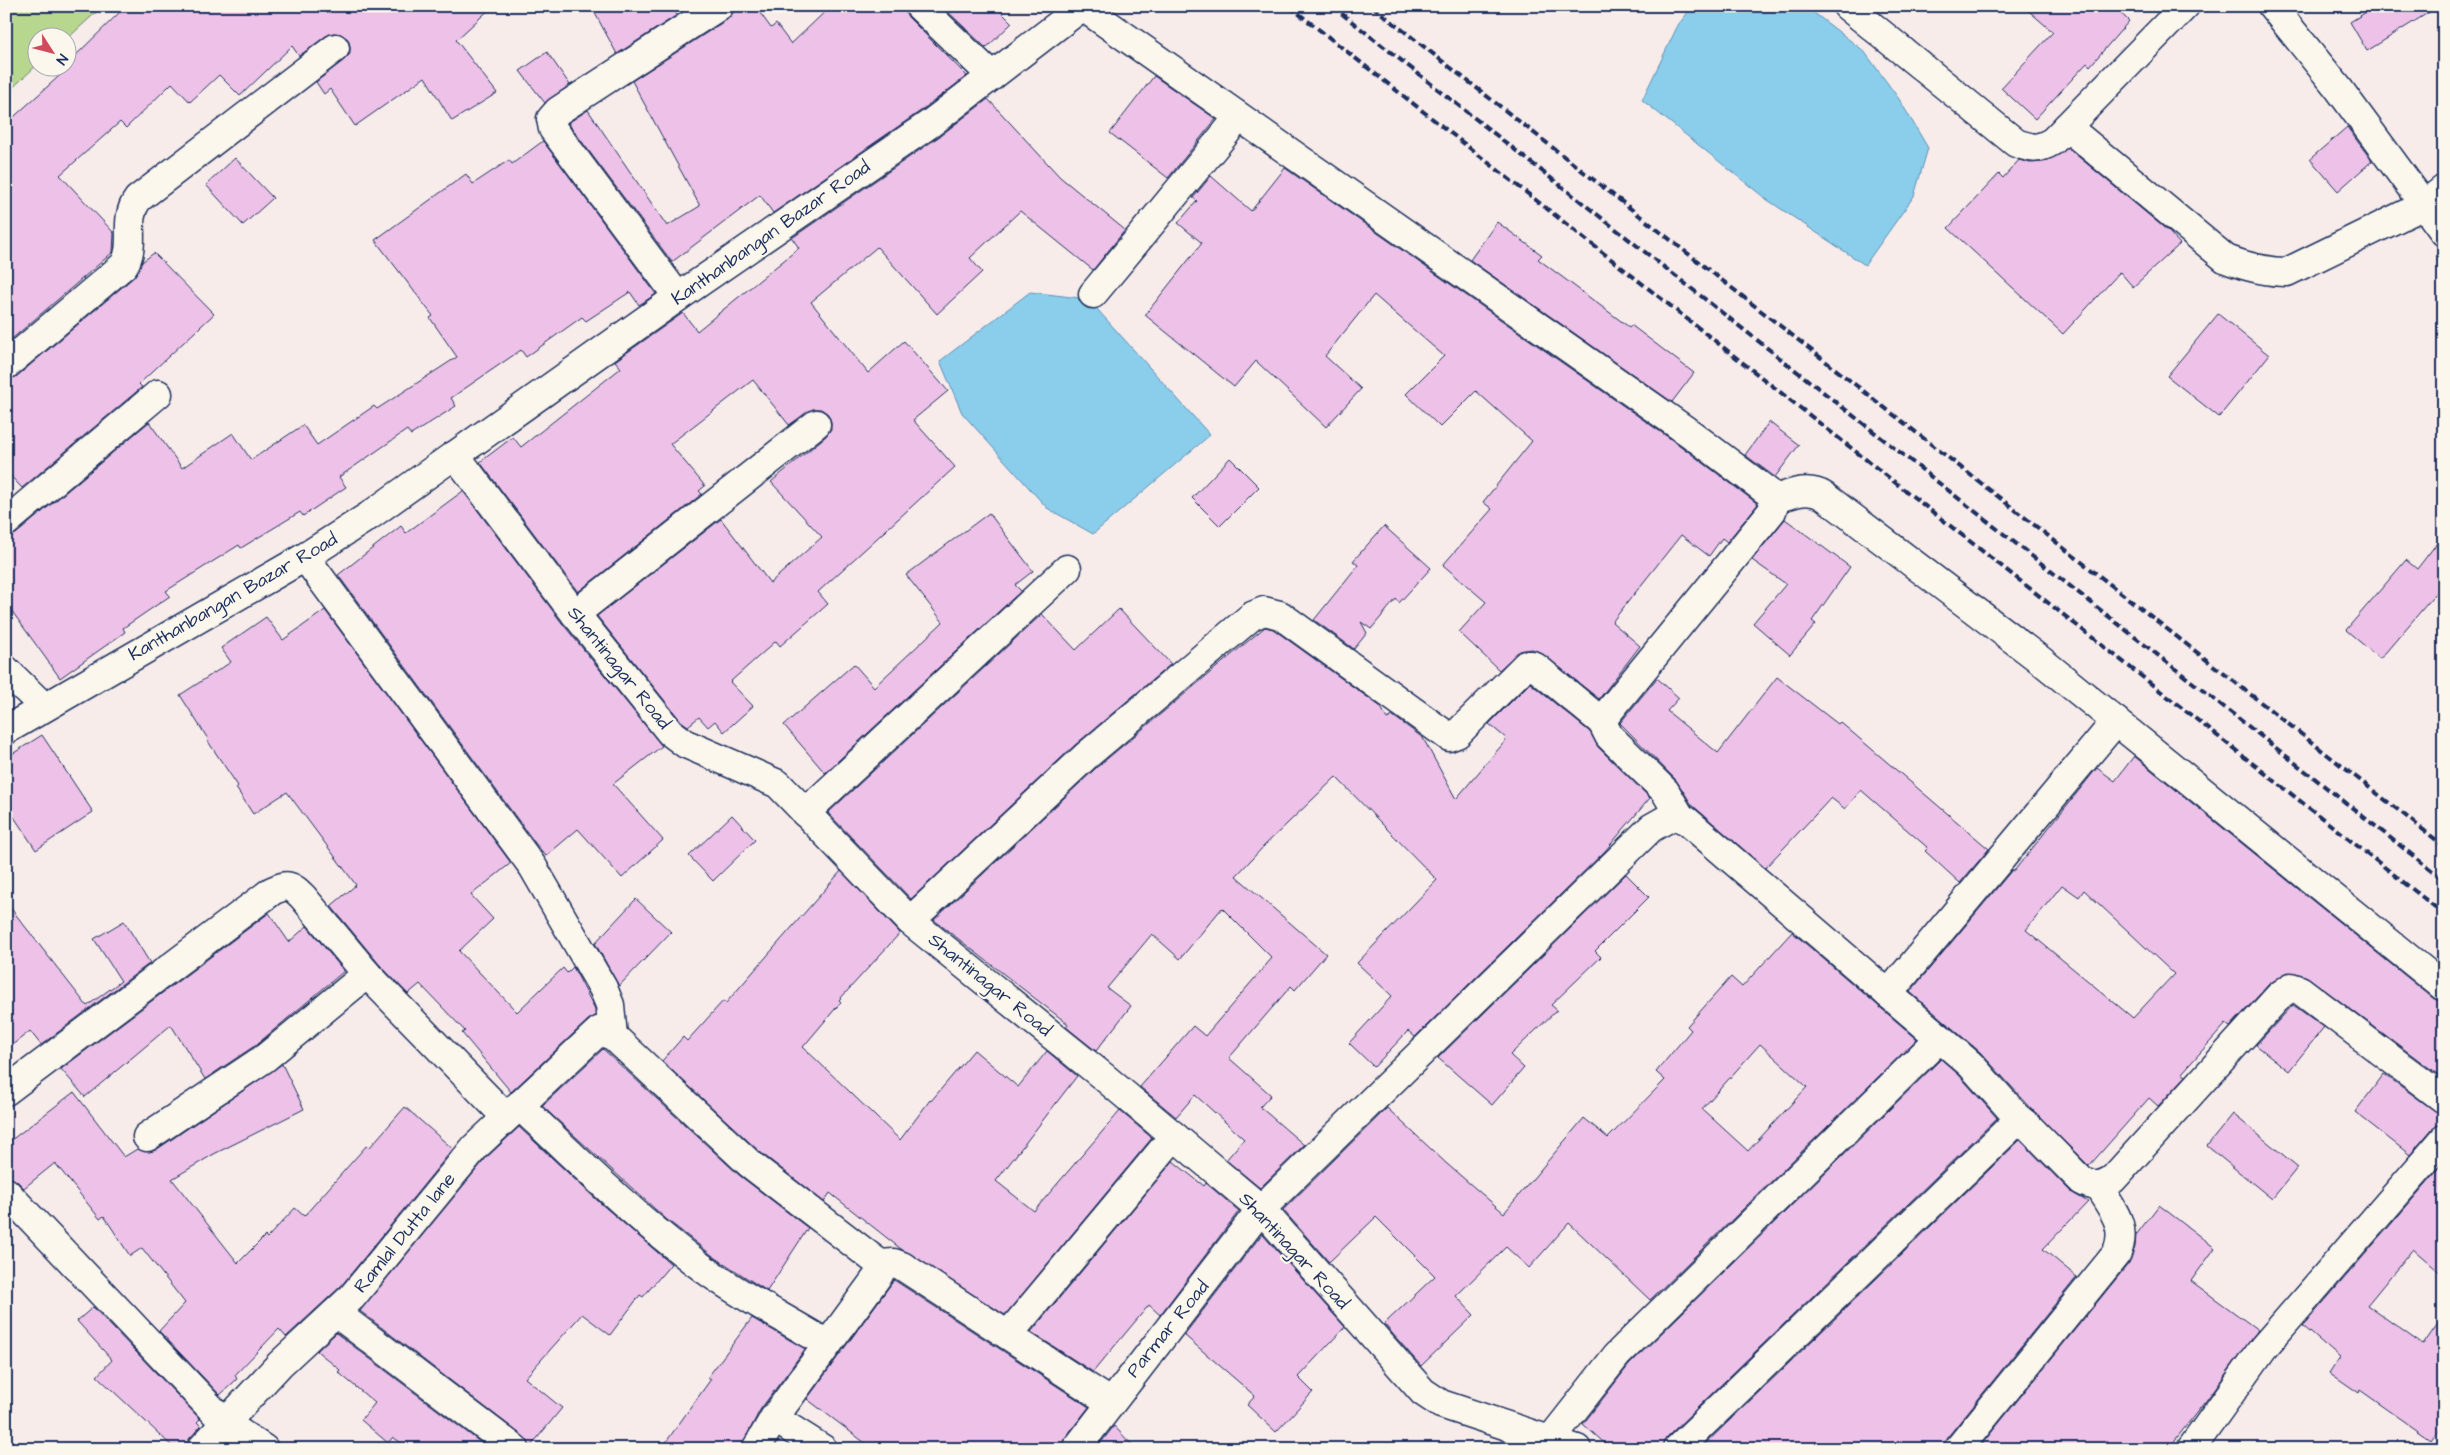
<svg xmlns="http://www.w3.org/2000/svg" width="2450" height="1455" font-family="'Architects Daughter',sans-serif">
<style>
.green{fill:#b7d68e;stroke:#698276}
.water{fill:#8aceec;stroke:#5e8eb3}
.building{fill:#eec2e8;stroke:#1b2f5e;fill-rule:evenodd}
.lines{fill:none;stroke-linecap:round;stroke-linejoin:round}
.street-casing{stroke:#1b2f5e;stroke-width:31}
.secondary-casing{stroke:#1b2f5e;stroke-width:31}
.street{stroke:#fbf7ec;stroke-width:28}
.secondary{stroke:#fbf7ec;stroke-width:28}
.rail{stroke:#1b2f5e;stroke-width:4;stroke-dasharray:8 4;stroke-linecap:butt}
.labels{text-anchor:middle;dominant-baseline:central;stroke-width:4.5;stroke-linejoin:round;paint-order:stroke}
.street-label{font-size:19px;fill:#1b2f5e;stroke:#fbf7ec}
</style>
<rect width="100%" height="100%" fill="#f8eceb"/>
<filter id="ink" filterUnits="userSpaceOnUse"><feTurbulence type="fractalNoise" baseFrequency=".02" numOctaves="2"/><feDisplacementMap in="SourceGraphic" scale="10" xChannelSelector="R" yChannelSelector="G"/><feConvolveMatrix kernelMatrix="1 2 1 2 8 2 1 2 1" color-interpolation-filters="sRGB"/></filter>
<g filter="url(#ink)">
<path class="green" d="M6 6H103L68 38H38L37 65 6 94Z"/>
<g class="water">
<path d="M1693 6H1805L1864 51 1899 99 1928 148 1914 196 1865 265 1766 199 1642 100 1678 25Z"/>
<path d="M1030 292 1088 299 1210 435 1093 534 1047 508 962 413 940 361Z"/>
</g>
<g class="building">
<path d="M126 6H493L456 40 497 93 452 121 425 77 355 126 330 89 324 94 316 82 344 60 350 54V46L348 39 341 34 333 33 326 36 299 56 292 46 240 96 219 75 190 102 172 83 126 128 120 122 60 175 114 233 113 252 6 344V124L68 68V63Z"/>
<path d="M591 6H672L677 15 617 54Z"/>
<path d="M734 6H755L771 28 776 24 791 44 831 6H904L908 17 967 76 922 110 773 213 760 195 672 262 568 123 588 110 667 226 700 206 632 81 728 19 733 13Z"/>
<path d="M942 6H995L1012 23 986 48Z"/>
<path d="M2023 6H2113L2129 21 2090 66 2087 63 2035 119 2001 88 2053 32Z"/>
<path d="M2376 6H2439L2367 51 2350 22Z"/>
<path d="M547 52 570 85 545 103 520 71Z"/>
<path d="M1154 76 1216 119 1168 178 1110 133Z"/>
<path d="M988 99 1060 177 1125 230 1093 270 1020 211 970 258 982 272 937 314 877 247 811 302 868 373 904 341 948 391 913 420 955 467 818 592 828 604 780 646 776 641 730 682 753 706 724 732 715 721 708 727 699 717 688 726 681 721 597 616 721 519 770 583 822 537 771 482 826 436 831 429V422L828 414 821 409H813L789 425 753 380 670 444 705 486 699 491 702 494 578 592 480 462 513 437 521 447 621 368 615 361 683 313 697 331 799 248 792 238 940 136Z"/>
<path d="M2347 127 2372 161 2338 191 2310 159Z"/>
<path d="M543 141 656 294 639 305 630 292 586 321 582 317 526 357 521 350 451 398 456 406 411 435 407 430 339 477 346 487 303 516 300 512 241 548 239 545 166 591 170 596 123 628 125 632 60 678 6 603V537L16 534 149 422 182 468 233 433 251 460 303 425 317 445 374 406 377 409 457 357 430 318 433 316 375 240 466 174 473 184 509 160 512 164Z"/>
<path d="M2068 148 2168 231 2180 244 2133 287 2120 272 2063 334 1948 228 1999 174 2003 178 2019 160 2030 163 2044 162Z"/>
<path d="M235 158 273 198 243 225 206 185Z"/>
<path d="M1285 168 1682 447 1758 504 1727 542 1722 538 1709 556 1681 535 1612 622 1640 646 1599 699 1540 652 1532 649 1520 651 1499 670 1459 632 1486 602 1443 565 1492 509 1483 502 1532 441 1476 391 1440 427 1406 394 1444 356 1374 295 1325 356 1361 389 1326 427 1256 361 1234 387 1145 315 1202 243 1178 223 1197 201 1193 198 1211 176 1251 211Z"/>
<path d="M1497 222 1542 255 1538 259 1629 327 1631 325 1694 373 1672 402 1470 260Z"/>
<path d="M154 253 214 314 139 384 142 387 22 488 6 471V380L16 377 134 277 142 262Z"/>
<path d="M2218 314 2269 355 2219 417 2167 376Z"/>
<path d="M1769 422 1799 445 1775 477 1745 455Z"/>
<path d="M1230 458 1259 487 1220 526 1192 498Z"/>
<path d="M463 491 562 623 662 746 613 784 663 840 622 878 578 829 546 856 535 843 338 575 401 526 406 533Z"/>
<path d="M989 513 1033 571 1015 585 1021 591 825 773 784 725 854 664 874 687 943 622 906 575Z"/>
<path d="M1785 519 1850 567 1812 621 1816 624 1790 655 1753 623 1786 584 1752 560Z"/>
<path d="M1384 526 1431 568 1399 603 1396 599 1371 629 1361 622 1367 633 1354 649 1314 620 1358 565 1353 561Z"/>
<path d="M2444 534V584L2380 659 2346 630 2406 560 2417 569Z"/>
<path d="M1119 609 1171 664 1075 745 911 899 828 813 1042 614 1076 650Z"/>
<path d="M325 610 511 863 471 895 493 919 459 951 517 1012 563 968 567 973 573 967 595 1009V1016L588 1020 511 1092 462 1033 465 1031 420 984 408 994 379 964 331 906 356 885 287 792 253 814 236 788 238 786 207 740 208 739 180 695 231 662 221 648 266 617 283 640Z"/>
<path d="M1265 627 1273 629 1381 707 1387 719 1393 716 1423 738 1456 799 1507 739 1489 724 1530 683 1590 732 1598 747 1650 798 1605 851 1415 1037 1408 1031 1374 1067 1349 1043 1392 996 1357 963 1437 880 1336 777 1265 845 1236 876 1326 954 1295 990 1291 986 1229 1058 1271 1095 1260 1107 1304 1145 1260 1188 1226 1160 1244 1139 1195 1095 1176 1117 1140 1087 1193 1026 1205 1036 1272 958 1222 908 1180 959 1152 934 1107 988 1131 1006 1096 1051 1066 1027 1068 1024 934 920 1096 768Z"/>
<path d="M1777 677 1838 724 1840 722 1989 849 1960 883 1925 851 1928 848 1861 790 1845 809 1831 798 1765 868 1692 805 1676 780 1620 723 1657 678 1679 698 1667 711 1718 753Z"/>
<path d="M42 735 93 812 36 850 6 805V758Z"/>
<path d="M2134 756 2434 999 2444 1002V1079L2309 978 2288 972 2269 984 2230 1027 2226 1024 2182 1073 2186 1076 2158 1106 2149 1098 2089 1166 2031 1108 1980 1052 1910 992 2012 870 2014 871 2097 768 2115 781ZM2062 885 2079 897 2084 890 2174 974 2133 1018 2026 930Z"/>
<path d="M732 815 755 840 713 881 689 856Z"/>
<path d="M841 871 900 933 839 1000 841 1002 803 1047 900 1140 930 1100 931 1101 974 1050 1018 1087 1047 1051 1077 1076 996 1181 1034 1211 1120 1111 1152 1138 1005 1315 901 1249 830 1193 824 1202 760 1152 662 1061 683 1037 687 1041 723 1001 726 1003Z"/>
<path d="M1626 874 1649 897 1595 951 1601 957 1551 1005 1557 1010 1510 1055 1524 1068 1492 1105 1438 1058Z"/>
<path d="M636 899 671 932 619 986 595 943Z"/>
<path d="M6 902 87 1006 121 981 94 939 124 921 150 963 41 1045 30 1031 6 1050Z"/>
<path d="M269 913 289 942 307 926 344 971 256 1045 205 1079 171 1025 85 1097 61 1069Z"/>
<path d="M1792 932 1917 1039 1650 1300 1569 1223 1529 1268 1506 1247 1456 1296 1474 1315 1421 1366 1384 1324 1435 1276 1376 1217 1329 1262 1283 1210 1387 1108 1447 1164 1504 1213 1584 1118 1608 1138 1665 1080 1656 1072 1691 1030 1687 1026 1731 977 1742 987ZM1760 1044 1807 1087 1748 1151 1702 1109Z"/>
<path d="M2293 1005 2324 1027 2289 1071 2256 1045Z"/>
<path d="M603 1049 739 1175 808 1228 767 1291 713 1256 666 1219 542 1106Z"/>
<path d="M1941 1059 1959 1075 1997 1118 1666 1438 1662 1449H1611L1583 1424 1629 1365Z"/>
<path d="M282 1064 304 1109 214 1154 172 1179 238 1263 265 1236 267 1238 295 1208 304 1216 367 1145 370 1147 405 1107 453 1149 341 1286 286 1337 279 1329 235 1375 237 1379 220 1395 159 1331 185 1303 142 1248 130 1256 104 1216 100 1219 55 1163 24 1188 17 1181 6 1177V1144L74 1092 124 1157 137 1149 149 1152 156 1150Z"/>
<path d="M2384 1074 2435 1111 2444 1114V1124L2432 1129 2410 1155 2355 1112Z"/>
<path d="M2233 1114 2298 1167 2272 1199 2207 1146Z"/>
<path d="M519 1127 599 1202 671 1264 643 1297 640 1295 610 1335 582 1314 525 1378 562 1408 530 1447 524 1437 360 1311 486 1158Z"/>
<path d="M2020 1140 2071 1192 2088 1202 2043 1249 2077 1277 1946 1439 1943 1449H1700Z"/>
<path d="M1173 1161 1204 1186 1206 1183 1239 1211 1160 1315 1149 1305 1093 1372 1031 1332Z"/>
<path d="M2444 1163V1276L2413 1249 2367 1305 2423 1345 2444 1315V1422L2431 1440 2360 1390 2359 1393 2330 1373 2340 1358 2303 1326Z"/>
<path d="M2159 1205 2215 1248 2191 1281 2258 1330 2208 1398 2168 1449H1978L2129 1263 2135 1247 2136 1235Z"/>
<path d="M1262 1234 1345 1327 1298 1377 1313 1392 1276 1432 1247 1405 1255 1396 1184 1335Z"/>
<path d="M894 1280 1089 1407 1064 1439 1061 1449H873L807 1399Z"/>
<path d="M93 1307 200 1419 197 1422 201 1426 189 1439 186 1449H175L97 1376 112 1360 77 1321Z"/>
<path d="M752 1318 805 1349 760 1410 740 1449H661L711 1379 708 1377Z"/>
<path d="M336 1333 489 1449H409L393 1437 388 1443 361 1420 375 1403 338 1372 340 1370 317 1351Z"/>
<path d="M1114 1426 1136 1449H1096Z"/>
</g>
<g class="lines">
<g class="street-casing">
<g id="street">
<path d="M919 6 992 76"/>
<path d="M1847 6 2016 143C2033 149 2038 150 2053 141L2185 6"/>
<path d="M2272 6 2339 89 2424 205 2444 189"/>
<path d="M1083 7 1691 434 1768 492C1773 498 1776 503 1772 511L1606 715 1602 722 1609 736 1665 791 1681 818"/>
<path d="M2067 127 2226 259C2247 267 2265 272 2287 272L2424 205 2444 232"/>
<path d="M1093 294 1239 117"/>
<path d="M678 297 553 129 551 119 558 111 719 6"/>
<path d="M6 365 124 265C137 244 122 220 138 199L335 48"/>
<path d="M454 456 678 297 931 123 1083 6"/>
<path d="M1773 500C1791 494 1807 486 1824 496L2039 659 2444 987"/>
<path d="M6 522 158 394"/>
<path d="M305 557 533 867 603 988 610 1005 613 1036"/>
<path d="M575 614 816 424"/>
<path d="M6 670 44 707"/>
<path d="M805 813 1067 569"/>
<path d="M910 921 1086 756 1252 616 1264 611 1280 615 1449 737 1457 734 1526 665H1532L1538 669 1602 722"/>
<path d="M1888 994 2116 721"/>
<path d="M6 1091 272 891C288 884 290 884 303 897L367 974 506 1117"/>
<path d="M519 1105C579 1162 638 1220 704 1269 742 1297 787 1319 827 1344"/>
<path d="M147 1137 265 1058 367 974"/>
<path d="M6 1192 225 1423 264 1449"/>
<path d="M880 1264 894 1263 902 1266 1110 1402"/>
<path d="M336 1313 515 1449"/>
<path d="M1008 1335 1174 1136"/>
<path d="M1551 1439 1617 1355 1940 1038"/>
<path d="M201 1449 280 1364 352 1297 475 1147 599 1031 613 1036 750 1164 880 1264V1273L774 1418"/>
<path d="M756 1449 774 1418 823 1449"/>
<path d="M1076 1449 1261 1209 1651 828 1674 815 1687 821 1970 1064 2020 1120"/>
<path d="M1677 1449 2014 1124 2020 1120 2028 1126 2082 1181C2094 1188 2101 1186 2113 1179L2280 995 2291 987 2300 990 2444 1099"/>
<path d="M1958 1449 2117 1253C2128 1225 2112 1210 2098 1186"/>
<path d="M2191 1449 2263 1348 2444 1139"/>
</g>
</g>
<g class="secondary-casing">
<path id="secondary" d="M6 730 305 557 369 516 453 456H456L565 601 670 732 686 744 778 784 910 921 1105 1078 1261 1209 1423 1392 1441 1404 1577 1449"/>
</g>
<use href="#street" class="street"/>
<use href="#secondary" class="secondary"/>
<g class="rail">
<path d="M1289 6 2444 914"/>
<path d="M1332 6 2444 880"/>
<path d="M1372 6 2444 846"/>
</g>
</g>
</g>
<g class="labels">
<g class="street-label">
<text transform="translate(771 233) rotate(-35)">Kanthanbangan Bazar Road</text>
<text transform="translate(233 597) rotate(-30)">Kanthanbangan Bazar Road</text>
<text transform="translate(619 668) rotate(51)">Shantinagar Road</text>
<text transform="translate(990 985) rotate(39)">Shantinagar Road</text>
<text transform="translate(405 1233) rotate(-51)">Ramlal Dutta lane</text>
<text transform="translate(1294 1251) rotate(47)">Shantinagar Road</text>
<text transform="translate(1168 1329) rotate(-51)">Parmar Road</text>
</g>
</g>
<rect width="2450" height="1455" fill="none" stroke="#fbf7ec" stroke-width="25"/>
<rect x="12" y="12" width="2425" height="1430" fill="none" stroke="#1b2f5e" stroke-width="2" filter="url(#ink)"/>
<g transform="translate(52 52) rotate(126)"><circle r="24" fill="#fbf7ec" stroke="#a1a7b3"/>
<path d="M0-4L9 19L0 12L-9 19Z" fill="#d1495b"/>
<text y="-8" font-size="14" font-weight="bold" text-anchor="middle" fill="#1b2f5e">N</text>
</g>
</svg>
